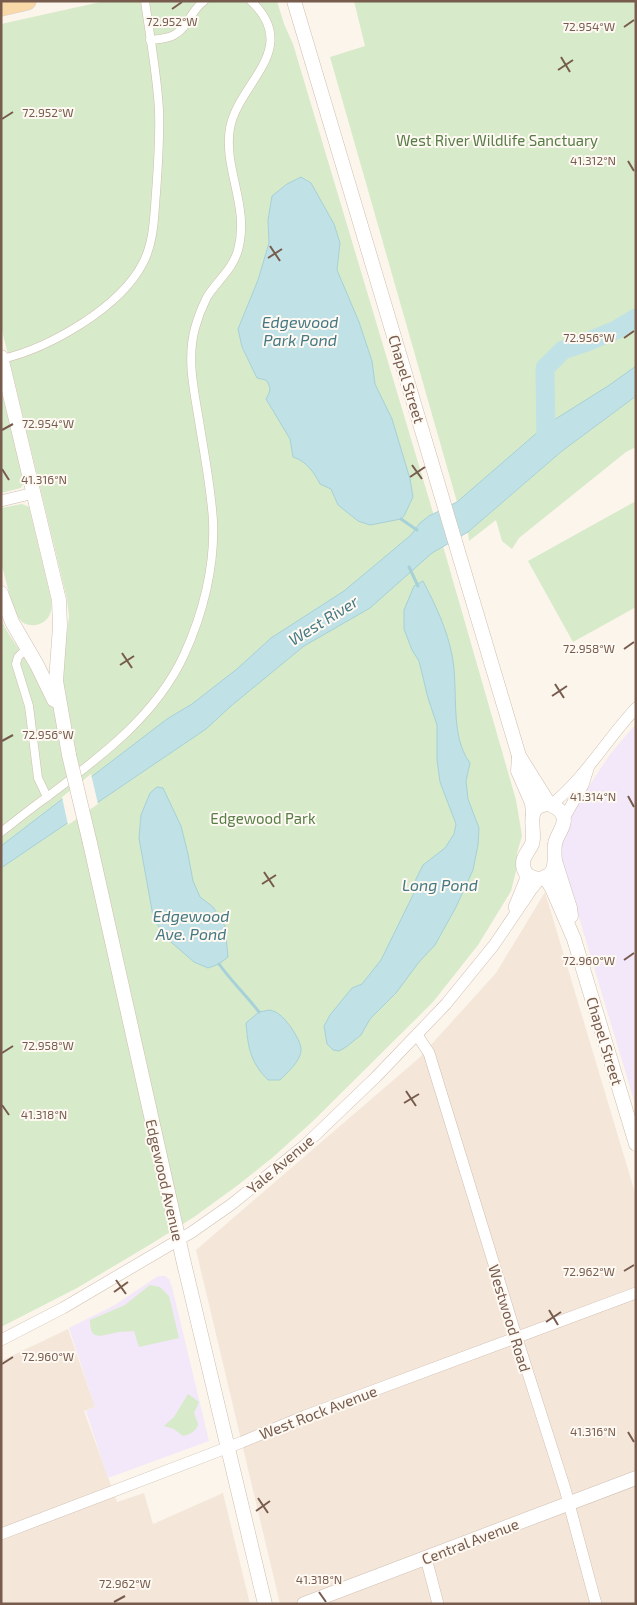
<svg xmlns="http://www.w3.org/2000/svg" width="637" height="1605" font-family="'Exo 2',sans-serif">
<style>
.residential{fill:#f4e7da}
.education{fill:#f2e8f9}
.green{fill:#d7eac9}
.water{fill:#c0e1e6;stroke:#a6d1d8}
.pier{fill:#fcf5eb}
.lines{fill:none;stroke-linecap:round;stroke-linejoin:round}
.stream{stroke:#a6d1d8;stroke-width:3}
.river{stroke:#c0e1e6;stroke-width:19}
.pedestrian-casing{stroke:#cfbeb0;stroke-width:9}
.minor-casing{stroke:#cfbeb0;stroke-width:12}
.tertiary-casing{stroke:#cfbeb0;stroke-width:15}
.primary-casing{stroke:#d9d1cd;stroke-width:19}
.pedestrian{stroke:#fff;stroke-width:8}
.minor{stroke:#fff;stroke-width:11}
.tertiary{stroke:#fff;stroke-width:14}
.primary{stroke:#f8d9a7;stroke-width:18}
.tertiary-bridge-casing{stroke:#cfbeb0;stroke-width:15;stroke-linecap:butt}
.tertiary-bridge{stroke:#fff;stroke-width:14}
.ticks{fill:none;stroke:#775c4e;stroke-width:2}
.labels{text-anchor:middle;dominant-baseline:central;stroke-width:4;stroke-linejoin:round;paint-order:stroke}
.park-label{font-size:15px;fill:#577d46;stroke:#fef9f2}
.street-label{font-size:15px;fill:#775c4e;stroke:#fef9f2}
.water-label{font-size:16px;font-style:italic;fill:#457983;stroke:#fef9f2}
.ticks-label{font-size:12px;text-anchor:middle;fill:#775c4e;stroke:#fef9f2;stroke-width:4;stroke-linejoin:round;paint-order:stroke}
</style>
<rect width="100%" height="100%" fill="#fcf5eb"/>
<g class="residential">
<path d="M545 892 636 1196V1604H280L196 1250 419 1058 496 973Z"/>
<path d="M68 1329 95 1407 84 1411 117 1502 144 1493 153 1524 223 1493 250 1604H1V1361Z"/>
</g>
<g class="education">
<path d="M636 724V1107L559 851 569 821 591 783 611 753Z"/>
<path d="M158 1276H165L169 1279 172 1287 209 1441 108 1478 86 1411 95 1407 69 1328 115 1305Z"/>
</g>
<g class="green">
<path d="M105 1H277L284 24 293 44 443 546 516 800 522 836 517 853 516 871 511 891 478 945 433 1002 313 1121 272 1158 238 1185 194 1217 151 1244 77 1288 1 1327V619C10 641 28 658 39 679L62 674 69 616 67 599 1 326V24Z"/>
<path d="M354 1H636V373L457 502 330 57 365 46Z"/>
<path d="M1 389 24 482 21 488 1 493Z"/>
<path d="M636 396V447L626 452 519 538 512 549 502 541 496 520 469 541 468 532 562 451Z"/>
<path d="M636 501V607L573 642 528 561Z"/>
<path d="M22 504 29 507 51 599C51 602 52 607 51 611 48 624 33 629 22 622 18 618 16 613 13 608L1 562V508Z"/>
<path d="M150 1285 160 1287 169 1296 179 1338 139 1347 134 1331C127 1332 120 1331 114 1333 99 1336 90 1341 90 1320L125 1305Z"/>
<path d="M188 1394 199 1402 194 1413 198 1424C196 1432 190 1434 183 1436L174 1429 164 1426 174 1417Z"/>
</g>
<g class="water">
<path d="M301 177 311 183 334 224 340 243 337 270 359 322 372 361 375 384 392 419 410 479 413 497 404 516 401 519 370 525 358 521 338 505 331 489 320 484C314 472 306 461 293 457L290 439 266 399C270 392 272 388 266 380L257 378 242 347 238 329 258 280 269 243 268 220 272 196 287 184Z"/>
<path d="M636 366V396L562 451 468 532 432 553 370 608 304 646 231 706 206 729 1 868V846L167 719 192 704 237 669 271 638 344 591 411 535 420 523 429 516 457 502 546 425 608 386Z"/>
<path d="M423 581C435 604 447 629 452 655 459 689 449 735 470 763L466 781 468 799 479 828 478 845 473 870 456 907 435 945 419 962 396 993 370 1019 361 1035 346 1047 339 1051 333 1050 327 1044 324 1026 330 1015 352 988 362 984 381 960 413 895 416 879 423 865 445 848 454 834 456 824 440 782 437 760V725L428 698 419 661 412 650 404 629V610L414 586Z"/>
<path d="M157 787 163 788 181 826 188 854 193 881 200 897 213 907 225 926 228 957 219 964 208 968 194 962 164 936 153 916 139 838 141 815 150 793Z"/>
<path d="M270 1010C273 1011 277 1012 280 1015 287 1020 300 1039 301 1048 302 1060 288 1072 280 1080H268C250 1062 248 1047 246 1023L259 1012Z"/>
</g>
<path class="pier" d="M91 774 98 804 68 825 62 797Z"/>
<g class="lines">
<g class="stream">
<path d="M401 519 417 530"/>
<path d="M409 567 418 586"/>
<path d="M219 964C231 981 246 995 259 1012"/>
</g>
<path class="river" d="M546 444 545 368 563 350 587 342 616 330 636 318"/>
<g class="pedestrian-casing">
<g id="pedestrian">
<path d="M150 40C158 39 167 39 174 35 188 28 191 10 204 1"/>
<path d="M2 359C49 348 120 308 143 263 154 242 154 217 156 193 158 166 160 138 159 110 157 74 150 37 145 1"/>
<path d="M27 648 18 657 16 664 29 706 38 778 47 797"/>
<path d="M1 832C17 820 31 808 47 797 99 758 156 716 184 655 203 614 215 566 213 521 211 489 205 458 200 427 195 394 186 361 195 328 198 317 202 307 207 297 217 281 233 269 238 250 250 206 223 169 230 128 238 83 302 49 251 1"/>
</g>
</g>
<g class="minor-casing">
<g id="minor">
<path d="M1 501 34 493"/>
<path d="M551 805C584 779 607 739 636 708"/>
<path d="M564 818 583 785 588 769"/>
<path d="M514 907 525 880V872"/>
<path d="M417 1035 429 1053 513 1326 565 1489 596 1604"/>
<path d="M1 1340 63 1308 192 1232 232 1204 305 1145 376 1077 446 1004 494 945 532 889 541 878"/>
<path d="M1 1534 242 1442 305 1416 636 1293"/>
<path d="M426 1558 438 1604"/>
</g>
</g>
<g class="tertiary-casing">
<g id="tertiary">
<path d="M294 1 519 756 549 804"/>
<path d="M1 357 59 600 60 626 56 681 69 755"/>
<path d="M1 593 12 622 37 665 54 700"/>
<path d="M519 757 518 771 532 803 533 814"/>
<path d="M549 804C555 807 561 809 563 816 567 825 556 835 555 844 553 854 558 866 550 874 541 883 524 878 523 865 522 857 529 851 532 844 537 830 522 806 549 804Z"/>
<path d="M90 843 183 1259 265 1604"/>
<path d="M555 861 570 908 571 916"/>
<path d="M545 877 552 888 574 939 636 1144"/>
<path d="M304 1604 636 1478"/>
</g>
</g>
<g class="primary-casing">
<path id="primary" d="M1 7 27 1"/>
</g>
<use href="#pedestrian" class="pedestrian"/>
<use href="#minor" class="minor"/>
<use href="#tertiary" class="tertiary"/>
<use href="#primary" class="primary"/>
<g class="tertiary-bridge-casing">
<path id="tertiary-bridge" d="M69 755 90 843"/>
</g>
<use href="#tertiary-bridge" class="tertiary-bridge"/>
</g>
<path class="ticks" d="M172 9 182 2M624 27 634 20M561 57 570 72M558 70 573 60M2 119 13 112M628 161 634 171M270 246 280 261M268 258 282 249M624 338 634 331M2 430 13 424M412 465 422 479M2 469 9 480M410 477 425 467M624 649 634 642M122 653 132 668M120 665 134 656M555 684 564 698M552 696 567 686M2 741 13 735M628 796 634 807M264 872 274 887M262 884 276 875M624 960 634 953M2 1053 13 1046M406 1091 416 1106M404 1103 419 1094M2 1105 9 1115M624 1271 634 1265M116 1280 126 1294M114 1292 128 1282M549 1310 558 1325M546 1322 561 1312M2 1364 13 1357M628 1432 634 1442M258 1498 268 1513M256 1511 270 1501M319 1592 326 1602M114 1602 125 1596"/>
<g class="labels">
<g class="park-label">
<text x="497" y="140">West River Wildlife Sanctuary</text>
<text x="263" y="818">Edgewood Park</text>
</g>
<g class="street-label">
<text transform="translate(407 379) rotate(73)">Chapel Street</text>
<text transform="translate(605 1041) rotate(73)">Chapel Street</text>
<text transform="translate(280 1164) rotate(-40)">Yale Avenue</text>
<text transform="translate(165 1180) rotate(77)">Edgewood Avenue</text>
<text transform="translate(510 1318) rotate(73)">Westwood Road</text>
<text transform="translate(318 1412) rotate(-21)">West Rock Avenue</text>
<text transform="translate(470 1541) rotate(-21)">Central Avenue</text>
</g>
<g class="water-label">
<text x="300" y="321">Edgewood<tspan x="300" dy="18">Park Pond</tspan></text>
<text transform="translate(323 620) rotate(-32)">West River</text>
<text x="440" y="884">Long Pond</text>
<text x="191" y="915">Edgewood<tspan x="191" dy="18">Ave. Pond</tspan></text>
</g>
</g>
<g class="ticks-label">
<text x="172" y="26">72.952°W</text>
<text x="589" y="31">72.954°W</text>
<text x="48" y="117">72.952°W</text>
<text x="593" y="165">41.312°N</text>
<text x="589" y="342">72.956°W</text>
<text x="48" y="428">72.954°W</text>
<text x="44" y="484">41.316°N</text>
<text x="589" y="653">72.958°W</text>
<text x="48" y="739">72.956°W</text>
<text x="593" y="801">41.314°N</text>
<text x="589" y="965">72.960°W</text>
<text x="48" y="1050">72.958°W</text>
<text x="44" y="1119">41.318°N</text>
<text x="589" y="1276">72.962°W</text>
<text x="48" y="1361">72.960°W</text>
<text x="593" y="1436">41.316°N</text>
<text x="319" y="1584">41.318°N</text>
<text x="125" y="1588">72.962°W</text>
</g>
<rect width="637" height="1605" fill="none" stroke="#775c4e" stroke-width="5"/>
</svg>
